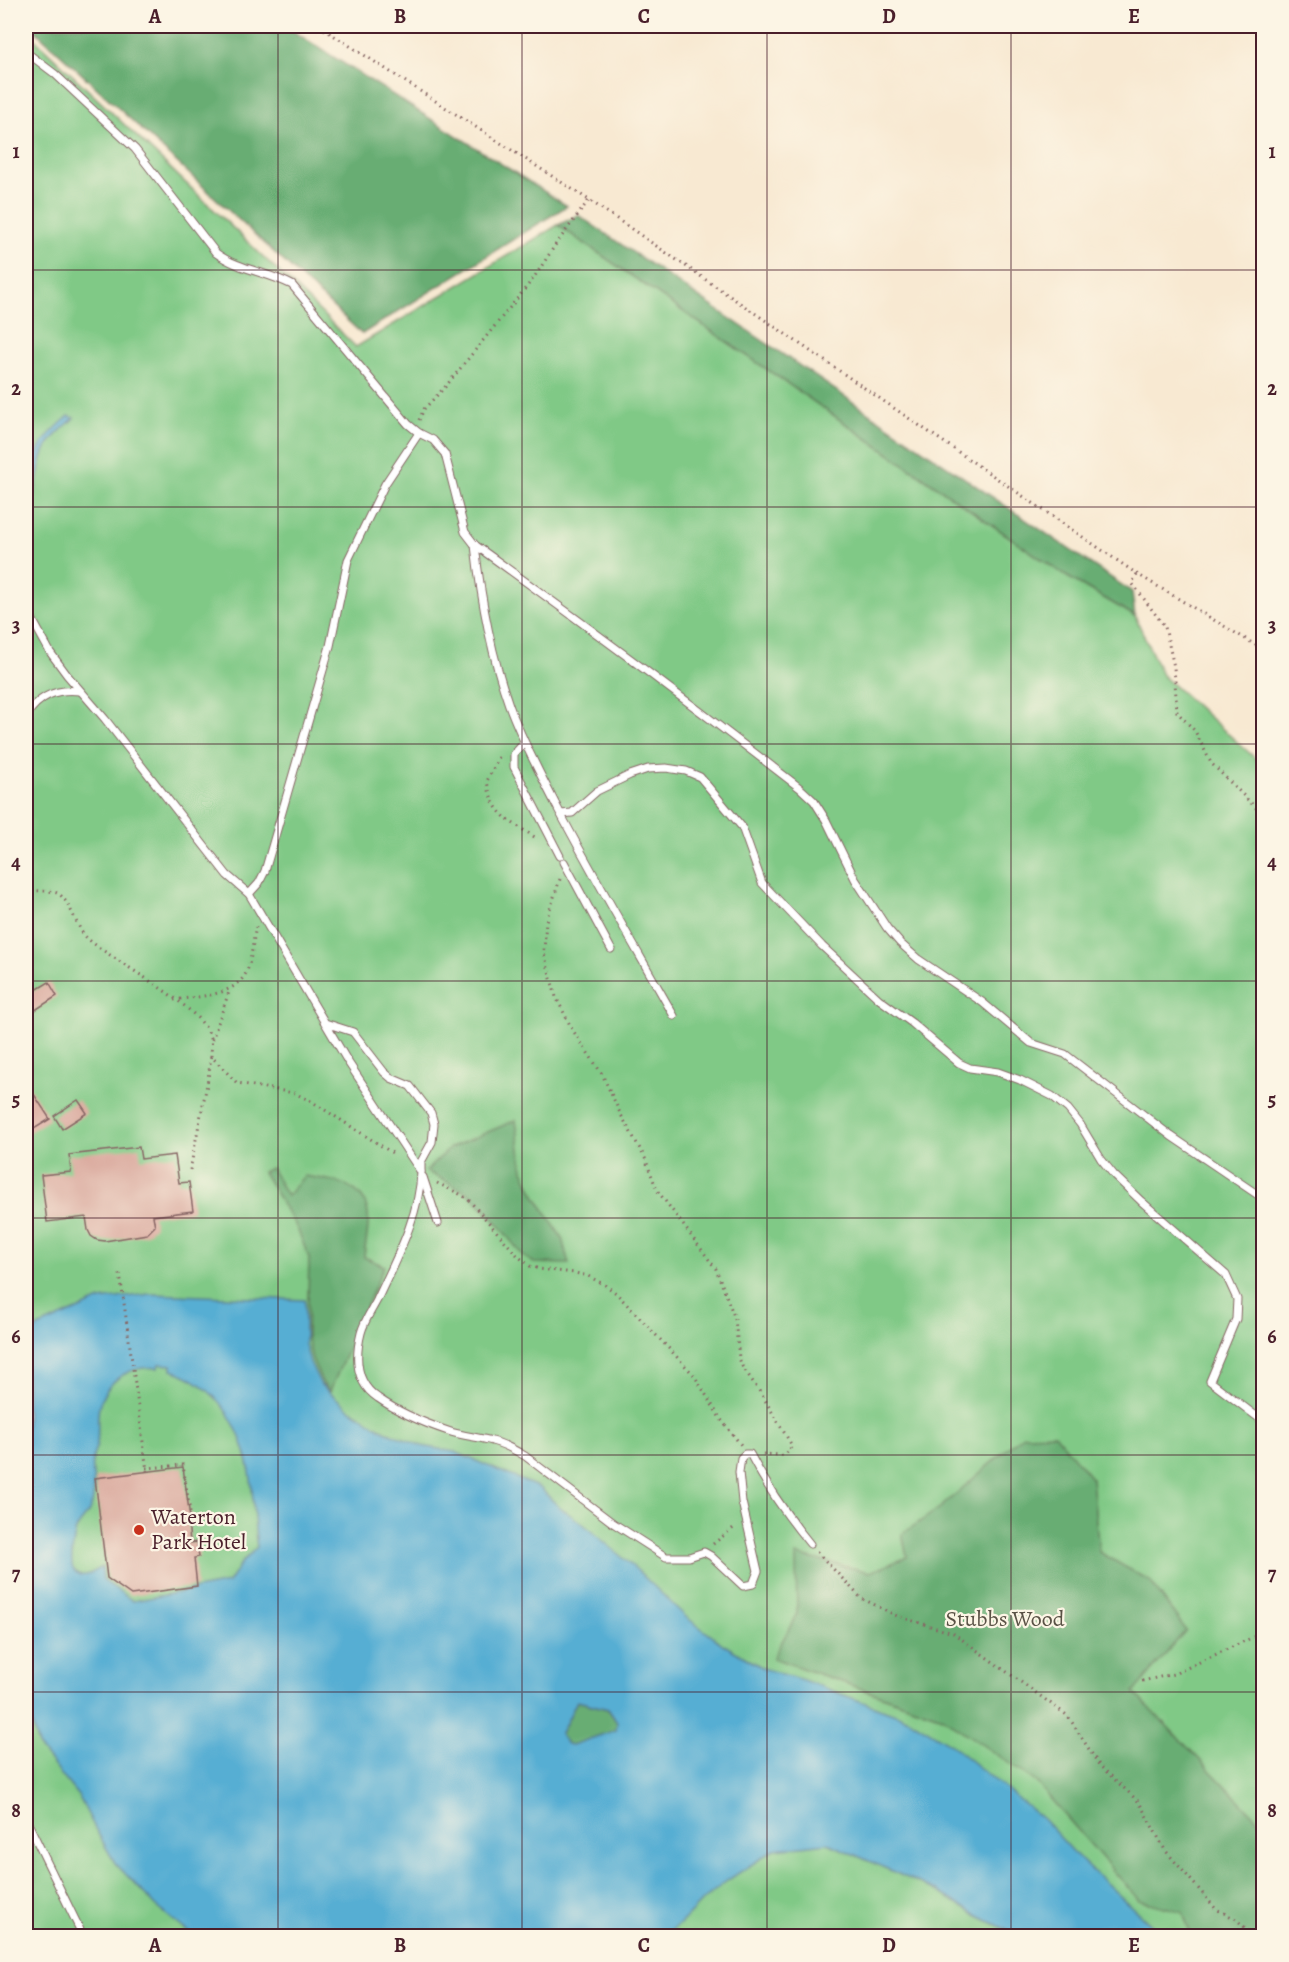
<svg xmlns="http://www.w3.org/2000/svg" width="1289" height="1962" font-family="Alegreya,serif">
<style>
.green{fill:#80c986;stroke:#657458;stroke-width:1.5}
.forest{fill:#68ad73;stroke:#59664f;stroke-width:1.5}
.water{fill:#56aed3;stroke:#50667f;stroke-width:1.5;fill-rule:evenodd}
.building{fill:#d8a59a}
.lines{fill:none;stroke-linecap:round;stroke-linejoin:round}
.lane-casing{stroke:#876665;stroke-width:9}
.path{stroke:#876665;stroke-width:3;stroke-dasharray:1.5 4.5;stroke-linecap:butt}
.lane{stroke:#fff;stroke-width:7}
.grid{fill:none;stroke:#4a1f2b;stroke-width:1.5;stroke-opacity:0.55}
.poi-dot{fill:#c8321e;stroke:#fcf5e5;stroke-width:2}
.labels{text-anchor:middle;dominant-baseline:central;stroke-width:4.5;stroke-linejoin:round;paint-order:stroke}
.poi-label{font-size:22px;fill:#4a1f2b;stroke:#fcf5e5;text-anchor:start}
.park-label{font-size:22px;fill:#5a5246;stroke:#fcf5e5}
.neatline{fill:none;stroke:#4a1f2b;stroke-width:2}
.grid-label{font-size:20px;text-anchor:middle;font-weight:bold;fill:#4a1f2b}
</style>
<rect width="100%" height="100%" fill="#fcf5e5"/>
<filter id="ink" filterUnits="userSpaceOnUse"><feTurbulence type="fractalNoise" baseFrequency=".0167" numOctaves="2"/><feDisplacementMap in="SourceGraphic" scale="12" xChannelSelector="R" yChannelSelector="G"/><feConvolveMatrix kernelMatrix="1 2 1 2 8 2 1 2 1" color-interpolation-filters="sRGB"/></filter>
<filter id="wash" filterUnits="userSpaceOnUse"><feTurbulence type="fractalNoise" baseFrequency=".008" numOctaves="4" result="noise"/><feDisplacementMap in="SourceGraphic" scale="24" xChannelSelector="R" yChannelSelector="G"/><feGaussianBlur stdDeviation="1.35" result="paint"/><feColorMatrix in="noise" values="0 0 0 0 0 0 0 0 0 0 0 0 0 0 0 0 0 1.4 0 .05"/><feComposite in="paint" operator="in"/></filter>
<g filter="url(#wash)">
<rect width="100%" height="100%" fill="#f8e9d2"/>
<path class="green" d="M26 31 296 288 356 347 558 225 1066 576 1135 616 1162 675 1263 765V1936H26Z"/>
<g class="forest">
<path d="M30 26H285L567 206 362 334Z"/>
<path d="M578 215 1132 592 1135 616 1066 576 558 225Z"/>
<path d="M516 1120 523 1170 533 1192 562 1238 569 1264 534 1263 523 1256 493 1218 468 1193 426 1171 450 1148Z"/>
<path d="M271 1168 287 1196 304 1176C334 1181 371 1183 368 1223 368 1234 365 1246 364 1257L384 1266 330 1391 323 1384 312 1359 307 1338 309 1258 297 1228 263 1172Z"/>
<path d="M1055 1434 1092 1479 1099 1552 1150 1581 1186 1630 1134 1692 1263 1825V1936H1191L1183 1912 1139 1900 1036 1782 942 1717 773 1658 797 1614 796 1555 870 1572 907 1557 902 1534 941 1507 1023 1435Z"/>
<path d="M577 1701 608 1709 617 1722V1730L571 1746 567 1744 561 1736V1733Z"/>
</g>
<g class="water">
<path d="M69 416 74 418C64 428 51 437 45 450 36 470 39 493 26 509 25 499 29 491 31 481 33 475 32 468 34 462 39 442 54 429 69 416Z"/>
<path d="M150 1294 305 1300V1344L310 1362 321 1385 348 1408 385 1431 422 1446 455 1452 540 1488 560 1508 582 1523 636 1569 686 1617 724 1645 765 1669 803 1680 909 1719 950 1744 1043 1819 1081 1860 1163 1936H1020L974 1914 937 1891 828 1843 775 1849 728 1880 703 1900 680 1924 662 1936H193L156 1906 115 1863 97 1832 79 1797 38 1746 26 1700V1339L38 1327 100 1300ZM159 1364 172 1365V1370C218 1386 241 1426 250 1472 254 1496 253 1522 257 1547L241 1563 228 1583 133 1601 103 1580 102 1567C93 1572 82 1581 74 1570 69 1565 74 1537 76 1530 79 1522 88 1516 91 1507 97 1491 91 1473 93 1457 93 1453 96 1449 97 1444 99 1431 96 1415 100 1403 109 1378 132 1365 158 1368ZM577 1701 608 1709 617 1722 616 1730 572 1745 567 1744 561 1736V1733Z"/>
</g>
<g id="blocks">
<g class="building">
<path d="M49 982 57 996 26 1016V996Z"/>
<path d="M26 1082 50 1119 26 1134Z"/>
<path d="M78 1100 87 1113 62 1129 54 1116Z"/>
<path d="M139 1147 141 1159 175 1155 179 1183 189 1182 193 1211 153 1216 155 1226 147 1234 105 1241 97 1240 91 1236 88 1230 86 1217 47 1222 41 1175 71 1172 69 1155Z"/>
<path d="M183 1467 190 1518H188L190 1543 197 1542 199 1557 194 1558 197 1586 131 1595 107 1578 95 1478Z"/>
</g>
</g>
</g>
<g filter="url(#ink)">
<use href="#blocks" fill-opacity="0" stroke="#876665" stroke-width="1.5"/>
<g class="lines">
<g class="lane-casing">
<g id="lane">
<path d="M26 52 55 74 135 149 216 253C239 270 268 272 292 285L408 424 419 433 433 440 445 454 465 532 475 545C585 624 693 705 800 788L814 801 826 820 855 879 887 928 900 943 918 959 982 1002 1031 1043 1065 1054 1171 1136 1264 1199"/>
<path d="M475 545C481 600 491 654 509 705 522 741 541 775 558 809 595 879 635 947 674 1016"/>
<path d="M26 608 50 652 67 675 105 719 227 875 249 894 348 1062 421 1172V1162L432 1142 434 1124 431 1113 410 1086 391 1078 384 1072 353 1032 325 1023"/>
<path d="M26 716C39 696 56 688 80 691"/>
<path d="M524 743 514 754V767L560 856"/>
<path d="M561 814 572 813 597 791 630 775 648 769 666 768 686 771 700 777 742 827 762 883 822 946 879 999 912 1023 959 1063 970 1068 998 1072 1020 1080 1052 1096 1068 1109 1080 1124 1101 1159 1114 1175 1141 1201 1226 1275 1237 1299 1236 1319 1210 1381 1264 1422"/>
<path d="M564 862 611 949"/>
<path d="M249 894 259 883 265 871 330 646 348 560 385 484 419 433"/>
<path d="M421 1172C420 1215 395 1261 377 1300 372 1310 364 1321 361 1333 355 1357 355 1383 378 1398 398 1412 424 1423 448 1431 462 1436 478 1437 492 1441 504 1444 515 1450 525 1456L613 1523 666 1557H689L704 1552 711 1556 743 1586 753 1584 758 1571 742 1502 739 1472 741 1458 745 1454H750C767 1487 787 1516 810 1544"/>
<path d="M423 1177 438 1223"/>
<path d="M26 1819 83 1936"/>
</g>
</g>
<g class="path">
<path d="M319 26 589 200 1137 574 1264 650"/>
<path d="M419 420 424 409 446 386 533 279 556 244 589 200"/>
<path d="M1137 574 1132 583 1165 627 1174 667 1177 712 1195 731 1211 763 1264 816"/>
<path d="M499 757 487 781C493 816 509 820 536 838"/>
<path d="M560 879 546 921 545 935 544 953 556 997 572 1029 602 1074 620 1113 645 1158 657 1190 716 1269 735 1319 739 1358 742 1366 762 1395 791 1444 790 1451 782 1455 762 1454"/>
<path d="M26 888C35 893 47 889 57 893 70 899 76 928 87 938 116 964 199 1003 211 1038 212 1043 211 1051 211 1056L237 1083 294 1093 311 1101 394 1154"/>
<path d="M174 1000C198 996 239 997 248 968 252 955 253 940 256 927"/>
<path d="M212 1040 230 989"/>
<path d="M190 1170 208 1079 211 1056"/>
<path d="M437 1183 458 1193 468 1199 518 1256 530 1266 539 1269 575 1273 588 1276 605 1285 616 1293 694 1375 720 1418 741 1445"/>
<path d="M120 1274 147 1471"/>
<path d="M146 1468 183 1465 191 1519 176 1521"/>
<path d="M713 1544 736 1526"/>
<path d="M817 1552 861 1598 897 1616 953 1633 1068 1716 1099 1765 1139 1802 1165 1850 1216 1909 1236 1919 1254 1936"/>
<path d="M1142 1681 1174 1674 1264 1632"/>
</g>
<use href="#lane" class="lane"/>
</g>
</g>
<path class="grid" d="M278 26V1936M522 26V1936M767 26V1936M1011 26V1936M26 270H1264M26 507H1264M26 744H1264M26 981H1264M26 1218H1264M26 1455H1264M26 1692H1264"/>
<circle class="poi-dot" cx="139" cy="1530" r="6"/>
<g class="labels">
<g class="poi-label">
<text x="151" y="1517">Waterton<tspan x="151" dy="25">Park Hotel</tspan></text>
</g>
<g class="park-label">
<text x="1005" y="1619">Stubbs Wood</text>
</g>
</g>
<rect width="1289" height="1962" fill="none" stroke="#fcf5e5" stroke-width="66"/>
<rect x="33" y="33" width="1223" height="1896" class="neatline"/>
<g class="grid-label">
<text x="155" y="23">A</text>
<text x="400" y="23">B</text>
<text x="644" y="23">C</text>
<text x="889" y="23">D</text>
<text x="1134" y="23">E</text>
<text x="16" y="158">1</text>
<text x="1272" y="158">1</text>
<text x="16" y="395">2</text>
<text x="1272" y="395">2</text>
<text x="16" y="632">3</text>
<text x="1272" y="632">3</text>
<text x="16" y="869">4</text>
<text x="1272" y="869">4</text>
<text x="16" y="1106">5</text>
<text x="1272" y="1106">5</text>
<text x="16" y="1343">6</text>
<text x="1272" y="1343">6</text>
<text x="16" y="1580">7</text>
<text x="1272" y="1580">7</text>
<text x="16" y="1817">8</text>
<text x="1272" y="1817">8</text>
<text x="155" y="1952">A</text>
<text x="400" y="1952">B</text>
<text x="644" y="1952">C</text>
<text x="889" y="1952">D</text>
<text x="1134" y="1952">E</text>
</g>
</svg>
